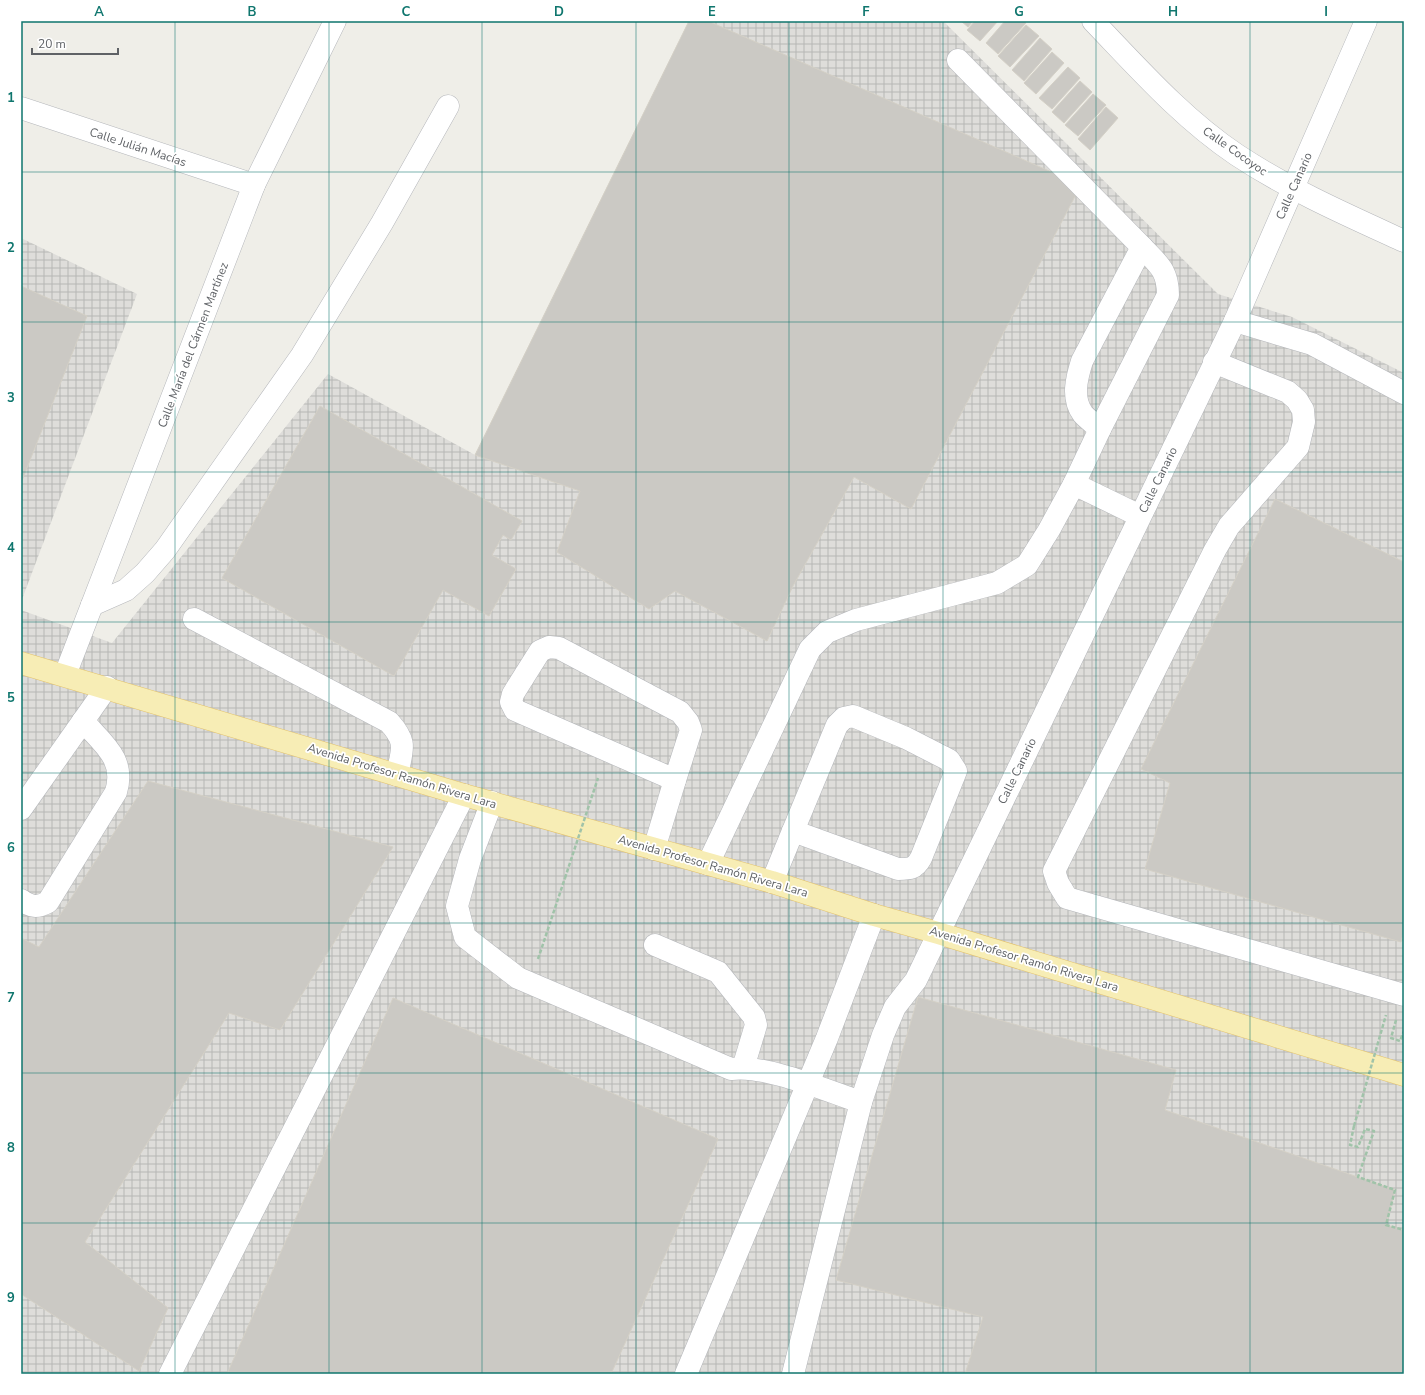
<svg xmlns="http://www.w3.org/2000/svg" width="1425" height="1395" font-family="'Nunito Sans',sans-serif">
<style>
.industrial{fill:url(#industrial-grid)}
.building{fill:#cbc9c4;stroke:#d4d0c6}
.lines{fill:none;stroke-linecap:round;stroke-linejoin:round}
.minor-casing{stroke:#b5b7bb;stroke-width:23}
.major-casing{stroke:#e4c36c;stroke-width:23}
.path{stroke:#a0c3a9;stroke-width:2.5;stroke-dasharray:4 2;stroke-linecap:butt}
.minor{stroke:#fff;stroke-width:22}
.major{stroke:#f7edb5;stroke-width:22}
.path-bridge{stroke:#a0c3a9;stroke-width:2.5;stroke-dasharray:4 2;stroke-linecap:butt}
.grid{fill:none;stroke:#0f766e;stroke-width:1;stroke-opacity:0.55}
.labels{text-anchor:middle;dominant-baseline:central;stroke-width:3.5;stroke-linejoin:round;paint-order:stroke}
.street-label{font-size:12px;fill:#5f6266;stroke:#fff}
.neatline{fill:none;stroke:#0f766e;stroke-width:1.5}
.grid-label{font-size:13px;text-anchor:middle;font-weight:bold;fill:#0f766e}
</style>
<defs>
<pattern id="industrial-grid" width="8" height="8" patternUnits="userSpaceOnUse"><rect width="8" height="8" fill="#deddda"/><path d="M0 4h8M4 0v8" fill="none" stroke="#b7b7b5"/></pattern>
</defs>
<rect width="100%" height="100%" fill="#efeee8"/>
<g class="industrial">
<path d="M689 21H943L1218 294 1292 317 1404 373V1374H21V610L112 643 328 374 475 455Z"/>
<path d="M21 238 137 294 21 602Z"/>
</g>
<g class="building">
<path d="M689 21H708L1081 185 911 509 854 477 793 586 767 641 675 591 649 609 557 552 580 491 475 455Z"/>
<path d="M961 21H973L968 27Z"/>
<path d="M975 21H998L980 41 967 30Z"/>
<path d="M1005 21H1024L1026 23 998 54 986 43Z"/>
<path d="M1026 25 1039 36 1010 67 998 56Z"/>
<path d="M1040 38 1052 49 1024 81 1012 70Z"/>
<path d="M1052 52 1064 63 1036 94 1024 83Z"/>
<path d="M1068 67 1080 78 1052 109 1039 98Z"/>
<path d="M1080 81 1092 92 1064 123 1052 112Z"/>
<path d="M1093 94 1106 105 1078 136 1065 125Z"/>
<path d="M1106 107 1118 118 1090 150 1078 139Z"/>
<path d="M21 286 87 316 21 483Z"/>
<path d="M320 406 522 521 511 540 503 535 492 555 516 569 489 616 443 590 394 676 222 578Z"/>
<path d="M1275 499 1404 562V931L1401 942 1145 869 1170 783 1141 769Z"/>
<path d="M148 781 393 847 280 1030 229 1013 85 1242 168 1308 139 1371 21 1294V938L39 947Z"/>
<path d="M918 997 1176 1070 1165 1110 1395 1190 1386 1225 1404 1230V1374H965L983 1317 836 1280Z"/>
<path d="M393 998 718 1139 611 1374H227Z"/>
</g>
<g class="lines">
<g class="minor-casing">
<g id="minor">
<path d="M1093 21C1138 68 1183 119 1237 155 1290 190 1347 215 1404 241"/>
<path d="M958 60 1142 247C1158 264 1168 270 1168 295L1100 429 1074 484"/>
<path d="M21 108 254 185"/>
<path d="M1235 321 1312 344 1404 393"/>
<path d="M1214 362 1288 392 1297 400 1303 410 1304 422 1298 447 1229 526 1215 550 1054 871 1058 883 1067 898 1404 995"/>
<path d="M1100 429C1095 424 1087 419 1083 414 1071 398 1077 377 1082 361L1142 247"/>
<path d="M92 605 126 590 145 573 165 550 302 355 382 223 448 106"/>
<path d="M194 619 389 722C408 743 402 749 397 775"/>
<path d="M549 647 559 648 680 712 688 722 691 730 675 780 515 710 511 702 513 694 540 651Z"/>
<path d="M65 675 254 185 335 21"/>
<path d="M853 716 906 738 949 760 956 771 921 858C915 869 910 869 898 869L793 831 837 725 844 718Z"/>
<path d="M492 802 470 859 457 906 465 937 518 978 731 1069C765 1064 827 1091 861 1102"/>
<path d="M21 809 107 687"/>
<path d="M654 849 675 780"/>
<path d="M708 864 810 649 827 632 856 620 997 583 1027 565 1049 530 1074 484 1140 516"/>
<path d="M772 882 793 831"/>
<path d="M21 900C31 907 37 908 48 902L116 792C126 759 103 744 83 721"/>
<path d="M655 945 718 972 754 1017 756 1025 743 1068"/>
<path d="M170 1374 464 795"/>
<path d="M686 1374 827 1038 874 915"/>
<path d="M793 1374 861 1102 883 1035 895 1007 916 980 1235 321 1366 21"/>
</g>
</g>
<g class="major-casing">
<path id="major" d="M21 663 464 795 772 882 874 915 938 933 1404 1075"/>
</g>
<g class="path">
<path d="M538 959 565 878"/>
<path d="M1396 1020 1391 1038 1400 1041 1404 1031"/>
<path d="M1354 1126 1350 1145 1358 1147 1365 1129 1374 1131 1358 1177 1395 1190 1386 1225 1404 1230"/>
</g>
<use href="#minor" class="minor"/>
<use href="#major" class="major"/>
<g class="path-bridge">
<path d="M565 878 598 778"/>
<path d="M1354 1126 1386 1015"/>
</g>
</g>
<path class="grid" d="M175 21V1374M329 21V1374M482 21V1374M636 21V1374M789 21V1374M943 21V1374M1096 21V1374M1250 21V1374M21 172H1404M21 322H1404M21 472H1404M21 622H1404M21 773H1404M21 923H1404M21 1073H1404M21 1223H1404"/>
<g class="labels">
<g class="street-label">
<text transform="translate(138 147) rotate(18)">Calle Julián Macías</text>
<text transform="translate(1235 151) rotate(35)">Calle Cocoyoc</text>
<text transform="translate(1294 186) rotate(-66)">Calle Canario</text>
<text transform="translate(193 345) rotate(-69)">Calle María del Cármen Martínez</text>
<text transform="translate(1158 480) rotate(-64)">Calle Canario</text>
<text transform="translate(1017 771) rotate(-64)">Calle Canario</text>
<text transform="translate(402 776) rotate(17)">Avenida Profesor Ramón Rivera Lara</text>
<text transform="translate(713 866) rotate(16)">Avenida Profesor Ramón Rivera Lara</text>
<text transform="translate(1024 959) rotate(17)">Avenida Profesor Ramón Rivera Lara</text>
</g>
</g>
<rect width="1425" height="1395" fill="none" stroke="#ffffff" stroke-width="44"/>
<path d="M32 48v6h86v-6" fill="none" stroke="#5f6266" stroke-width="2"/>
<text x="38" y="48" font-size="12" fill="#5f6266" stroke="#ffffff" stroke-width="3" paint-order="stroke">20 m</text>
<rect x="22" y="22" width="1381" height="1351" class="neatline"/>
<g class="grid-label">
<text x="99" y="16">A</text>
<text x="252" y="16">B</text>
<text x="406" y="16">C</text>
<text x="559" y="16">D</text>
<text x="712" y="16">E</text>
<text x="866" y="16">F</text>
<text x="1019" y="16">G</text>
<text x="1173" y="16">H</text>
<text x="1326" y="16">I</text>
<text x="11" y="102">1</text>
<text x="11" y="252">2</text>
<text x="11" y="402">3</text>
<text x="11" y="552">4</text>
<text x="11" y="702">5</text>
<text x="11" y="852">6</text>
<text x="11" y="1002">7</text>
<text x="11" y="1152">8</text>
<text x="11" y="1302">9</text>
</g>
</svg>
